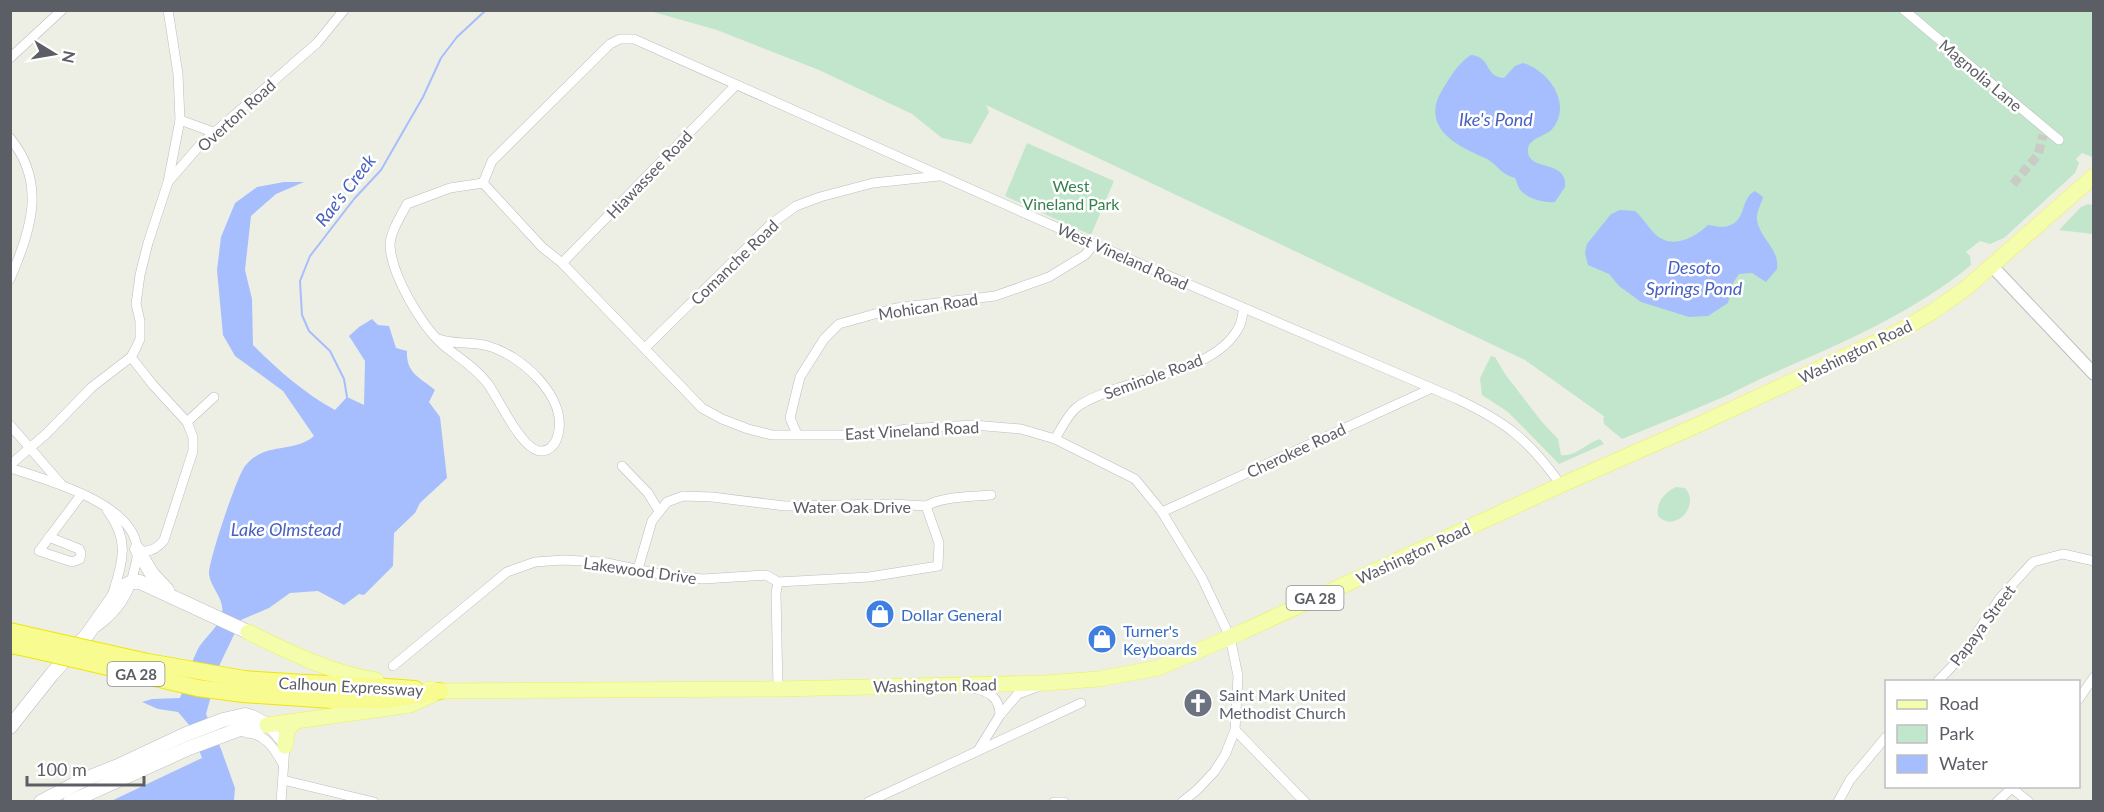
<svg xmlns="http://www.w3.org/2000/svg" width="2104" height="812" font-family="Lato,sans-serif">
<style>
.green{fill:#c1e6cc}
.water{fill:#a6befd}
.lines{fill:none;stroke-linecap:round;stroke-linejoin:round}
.stream{stroke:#a6befd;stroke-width:2}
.minor-tunnel{stroke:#cacbc4;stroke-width:9;stroke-dasharray:9 4.5;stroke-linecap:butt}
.minor-casing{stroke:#bcbcc3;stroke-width:10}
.tertiary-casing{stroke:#bcbcc3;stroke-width:14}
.secondary-casing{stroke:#bdbec5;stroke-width:15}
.primary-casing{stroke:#eeef5d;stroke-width:16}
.motorway-casing{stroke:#eee705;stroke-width:18}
.minor{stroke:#fff;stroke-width:9}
.tertiary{stroke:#fff;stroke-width:12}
.secondary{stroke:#fff;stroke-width:14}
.primary{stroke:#f3fdab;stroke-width:15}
.motorway{stroke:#f8fb8f;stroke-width:16}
.motorway-bridge-casing{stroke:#eee705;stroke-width:18;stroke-linecap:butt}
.motorway-bridge{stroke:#f8fb8f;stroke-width:16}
.labels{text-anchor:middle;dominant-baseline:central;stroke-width:5;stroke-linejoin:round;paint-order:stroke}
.shield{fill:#fff;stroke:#8d8e93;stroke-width:1.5}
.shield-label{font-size:15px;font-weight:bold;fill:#5c5e65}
.street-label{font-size:16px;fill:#5c5e65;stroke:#fff}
.park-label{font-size:16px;fill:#36824f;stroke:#fff}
.shop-label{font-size:16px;fill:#366cbe;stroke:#fff;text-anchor:start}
.worship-label{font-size:16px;fill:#5b616d;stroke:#fff;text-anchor:start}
.water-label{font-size:18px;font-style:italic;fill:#4861c1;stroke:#fff}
</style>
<rect width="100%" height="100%" fill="#eeefe4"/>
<g class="green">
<path d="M650 11H2093V156L2092 157 2082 153 2076 159 2079 163 2075 173 2004 238 1990 244 1980 241 1966 252 1970 256 1971 265C1914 313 1837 345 1769 375 1755 381 1742 388 1728 395 1693 410 1657 425 1622 439L1604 424 1603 418 1605 417 1525 360 986 105 989 112 971 144 942 138 912 114 819 70 717 30Z"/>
<path d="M1027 143 1114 181 1091 235 1005 196Z"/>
<path d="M2088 204 2093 205V234L2059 230 2081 207Z"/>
<path d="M1491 356 1495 357 1505 374 1542 422 1558 439 1561 455C1576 457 1586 443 1600 439L1604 444 1559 464 1508 412 1482 395 1480 378Z"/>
<path d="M1676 487 1685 488C1701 505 1675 534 1658 516 1656 502 1664 493 1676 487Z"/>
</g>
<g class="water">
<path d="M1471 55C1492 57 1484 77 1504 78L1515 66 1523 63C1549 71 1572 103 1553 128 1547 137 1526 137 1528 153 1531 171 1568 160 1565 187L1555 202C1543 203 1525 198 1519 188 1517 185 1517 181 1515 178 1500 173 1501 169 1489 160 1484 157 1477 155 1472 152 1443 138 1423 119 1444 87 1452 75 1458 63 1471 55Z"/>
<path d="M284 182H304L276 194 251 216 245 270 252 299 253 345C278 370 304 393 335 410L347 397 364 405 365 361 349 336 359 327 372 319 378 325 389 326 396 348 407 351C406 373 419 377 435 390L429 402 440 417 447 478 420 503 415 513 394 533 393 566 364 595 359 594 344 605 318 591 290 593 269 608 241 620 220 664 206 714 221 749 235 788 234 801 109 802 202 758 190 726 178 712 158 709 142 702 152 699 180 698C186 683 190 665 197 651 203 638 219 628 222 613 225 599 210 587 209 574 208 562 237 476 245 466 265 441 293 454 314 436L283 391 235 356 223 335 217 270 221 237 235 203 257 187Z"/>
<path d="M1755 191 1763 197C1761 205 1756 212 1757 220 1760 239 1780 249 1777 269L1766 282 1752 273 1739 274 1733 283 1728 303 1708 316 1689 317 1641 302 1619 286 1609 274 1588 265 1585 253 1587 244 1611 214 1620 210 1635 211C1643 218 1648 227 1655 234 1672 250 1694 238 1708 225 1715 226 1722 228 1728 226 1747 221 1740 198 1755 191Z"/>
</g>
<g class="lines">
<path class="stream" d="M347 397 344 379 330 351 309 331 302 315 300 281 310 256 354 199 381 170 423 97 441 58 457 37 486 10"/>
<path class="minor-tunnel" d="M2013 184 2038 155 2043 135"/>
<g class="minor-casing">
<g id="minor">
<path d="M168 10 178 74 180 120 168 182"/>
<path d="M1904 10 2059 140"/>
<path d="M10 58 62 10"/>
<path d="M180 120 213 132"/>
<path d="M10 138C47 183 31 231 10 279"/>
<path d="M483 183 492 161 610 44 620 39H634L1094 244 1457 399C1506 422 1529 440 1561 485"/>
<path d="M483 183 542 247 562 263 702 408 722 419 748 429 772 435H878L906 429 973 425 1021 429 1055 439 1135 479 1162 512 1202 578 1230 637 1238 676 1235 730 1225 755 1214 772 1197 790 1182 802"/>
<path d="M562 263 736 85"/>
<path d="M438 339C454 345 472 341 488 346 521 355 568 397 558 435 556 443 550 452 540 451 521 449 499 399 488 384 476 368 458 357 443 345 421 325 392 276 390 246 390 232 401 216 407 204L450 188 483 183"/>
<path d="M645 348 771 224 796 206 820 197 873 183 939 176"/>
<path d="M131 357 153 385 187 422 193 437V451L164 540C157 549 148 554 137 549"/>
<path d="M187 422 214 397"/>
<path d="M10 425 61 484"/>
<path d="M797 434 790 418 800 377 824 339 839 324 896 308 995 296 1049 277 1085 255 1094 244"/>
<path d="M1055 439C1061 429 1067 416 1076 408 1084 401 1095 397 1105 393 1145 376 1217 370 1239 327 1242 322 1242 314 1244 309"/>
<path d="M10 465 46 434 92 387 131 357 136 348 140 339V321L136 304 140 275 148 243 168 182 200 145 317 43 344 10"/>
<path d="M622 466 648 493 659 511"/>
<path d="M10 468C47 480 133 503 137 548 138 555 136 564 134 571 129 596 117 612 97 627"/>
<path d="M926 506C944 496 971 497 991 495"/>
<path d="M107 510C130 540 123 560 113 593"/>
<path d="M1162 512 1430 389"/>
<path d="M49 537 79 549 81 553 80 559 72 562 39 551 81 495"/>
<path d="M638 569 652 521 667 502 683 496 712 497 785 506 893 504 926 506 939 543 938 566 869 577 778 582"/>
<path d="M393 666 507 572 535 562 563 560 602 562 669 576 703 579 766 575 778 582 776 593 778 689"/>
<path d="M1937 682 1961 657 2000 598 2033 562 2063 554 2094 561"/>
<path d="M973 688C990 692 999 697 1000 715"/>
<path d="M2078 700 2094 677"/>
<path d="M267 725 285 746 281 802"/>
<path d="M1235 730 1305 802"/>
<path d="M246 733C265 733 274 748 283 764"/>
<path d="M979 749 1000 715 1018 694 1037 687"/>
<path d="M283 780 374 802"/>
<path d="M2013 789 2029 802"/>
<path d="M868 802 1081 703"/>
<path d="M1054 802H1064"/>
<path d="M1838 802 1850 780 1886 737"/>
<path d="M1997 802 2014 786"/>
</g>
</g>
<g class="tertiary-casing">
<path id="tertiary" d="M1992 266 2094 374"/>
</g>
<g class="secondary-casing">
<g id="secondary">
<path d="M137 549 152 574 167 590"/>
<path d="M10 727 52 674 87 635 120 588 132 582H140L248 632"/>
<path d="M41 802 83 780 118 766 184 735 223 720 245 715 252 717 267 725"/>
<path d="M70 802 189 748 240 729 267 725"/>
</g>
</g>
<g class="primary-casing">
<g id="primary">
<path d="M248 632C289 652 331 673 376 680"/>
<path d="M429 689 440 691 778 689 1046 683 1098 679 1158 668 1242 632 1561 485 1700 424 1900 331 1932 312 1965 289 2094 176"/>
<path d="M267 725 410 705 432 695"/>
<path d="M285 746 287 730 296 721"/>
</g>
</g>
<g class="motorway-casing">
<g id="motorway">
<path d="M10 631 36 637"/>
<path d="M10 645 30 649"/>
<path d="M244 679C301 684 358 684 415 689"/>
<path d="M243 694 332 700H386L440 691"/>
</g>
</g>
<use href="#minor" class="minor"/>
<use href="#tertiary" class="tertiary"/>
<use href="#secondary" class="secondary"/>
<use href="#primary" class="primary"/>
<use href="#motorway" class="motorway"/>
<g class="motorway-bridge-casing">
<g id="motorway-bridge">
<path d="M36 637 148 662 244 679"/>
<path d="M30 649 198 688 243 694"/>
</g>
</g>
<use href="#motorway-bridge" class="motorway-bridge"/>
</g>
<defs>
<g id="shop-disc" transform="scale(1.5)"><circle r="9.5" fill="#3f7fe0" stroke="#fff"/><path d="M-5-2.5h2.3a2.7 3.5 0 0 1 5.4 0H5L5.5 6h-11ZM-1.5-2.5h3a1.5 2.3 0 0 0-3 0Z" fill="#fff"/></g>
<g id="church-disc" transform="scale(1.5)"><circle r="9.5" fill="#6b7280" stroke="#fff"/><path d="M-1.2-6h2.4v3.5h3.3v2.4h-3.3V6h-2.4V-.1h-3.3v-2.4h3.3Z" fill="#fff"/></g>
</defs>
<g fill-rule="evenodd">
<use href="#shop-disc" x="880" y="614"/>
<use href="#shop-disc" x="1102" y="639"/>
<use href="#church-disc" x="1198" y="703"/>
</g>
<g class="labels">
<g class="shield">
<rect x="1286.5" y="586" width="57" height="24" rx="4.5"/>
<rect x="107.5" y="662" width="57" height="24" rx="4.5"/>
</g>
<g class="shield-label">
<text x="1315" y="598">GA 28</text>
<text x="136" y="674">GA 28</text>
</g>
<g class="street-label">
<text transform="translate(1981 75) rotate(40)">Magnolia Lane</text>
<text transform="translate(236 115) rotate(-42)">Overton Road</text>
<text transform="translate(649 174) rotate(-46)">Hiawassee Road</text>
<text transform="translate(1123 256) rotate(24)">West Vineland Road</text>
<text transform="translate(734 262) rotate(-44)">Comanche Road</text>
<text transform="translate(928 306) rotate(-9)">Mohican Road</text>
<text transform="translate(1855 351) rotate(-26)">Washington Road</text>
<text transform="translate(1153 376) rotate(-20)">Seminole Road</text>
<text transform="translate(912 430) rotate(-3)">East Vineland Road</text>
<text transform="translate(1296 450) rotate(-25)">Cherokee Road</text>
<text x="852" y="506">Water Oak Drive</text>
<text transform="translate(1413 553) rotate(-25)">Washington Road</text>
<text transform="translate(640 570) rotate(8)">Lakewood Drive</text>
<text transform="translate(1982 625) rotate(-53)">Papaya Street</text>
<text transform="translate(935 685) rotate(-1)">Washington Road</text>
<text transform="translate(351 686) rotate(3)">Calhoun Expressway</text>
</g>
<g class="park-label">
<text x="1071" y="185">West<tspan x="1071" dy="18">Vineland Park</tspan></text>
</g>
<g class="shop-label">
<text x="901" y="614">Dollar General</text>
<text x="1123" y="630">Turner's<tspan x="1123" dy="18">Keyboards</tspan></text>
</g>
<g class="worship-label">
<text x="1219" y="694">Saint Mark United<tspan x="1219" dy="18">Methodist Church</tspan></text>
</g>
<g class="water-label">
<text x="1496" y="119">Ike's Pond</text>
<text transform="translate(345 190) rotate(-52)">Rae's Creek</text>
<text x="1694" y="267">Desoto<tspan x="1694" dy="21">Springs Pond</tspan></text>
<text x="286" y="529">Lake Olmstead</text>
</g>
</g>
<rect width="2104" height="812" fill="none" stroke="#5c5e65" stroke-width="24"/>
<rect x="1885" y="680" width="195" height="108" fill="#ffffff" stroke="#bebfc1" stroke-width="1.5"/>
<rect x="1897" y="700" width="30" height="9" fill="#f3fdab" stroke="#bebfc1" stroke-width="1.5"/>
<text x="1939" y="710" font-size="18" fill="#5c5e65">Road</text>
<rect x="1897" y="725" width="30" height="18" fill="#c1e6cc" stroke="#bebfc1" stroke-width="1.5"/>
<text x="1939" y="740" font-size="18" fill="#5c5e65">Park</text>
<rect x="1897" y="755" width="30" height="18" fill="#a6befd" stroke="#bebfc1" stroke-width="1.5"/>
<text x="1939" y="770" font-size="18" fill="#5c5e65">Water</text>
<g transform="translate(54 54) rotate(101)" stroke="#ffffff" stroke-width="4.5" paint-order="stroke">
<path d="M0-4.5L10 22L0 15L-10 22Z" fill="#5c5e65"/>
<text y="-9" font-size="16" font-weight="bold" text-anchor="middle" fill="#5c5e65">N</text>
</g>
<path d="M27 776v9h117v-9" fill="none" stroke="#5c5e65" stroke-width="3"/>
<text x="36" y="776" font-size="18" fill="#5c5e65" stroke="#ffffff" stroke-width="4.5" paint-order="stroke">100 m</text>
</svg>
